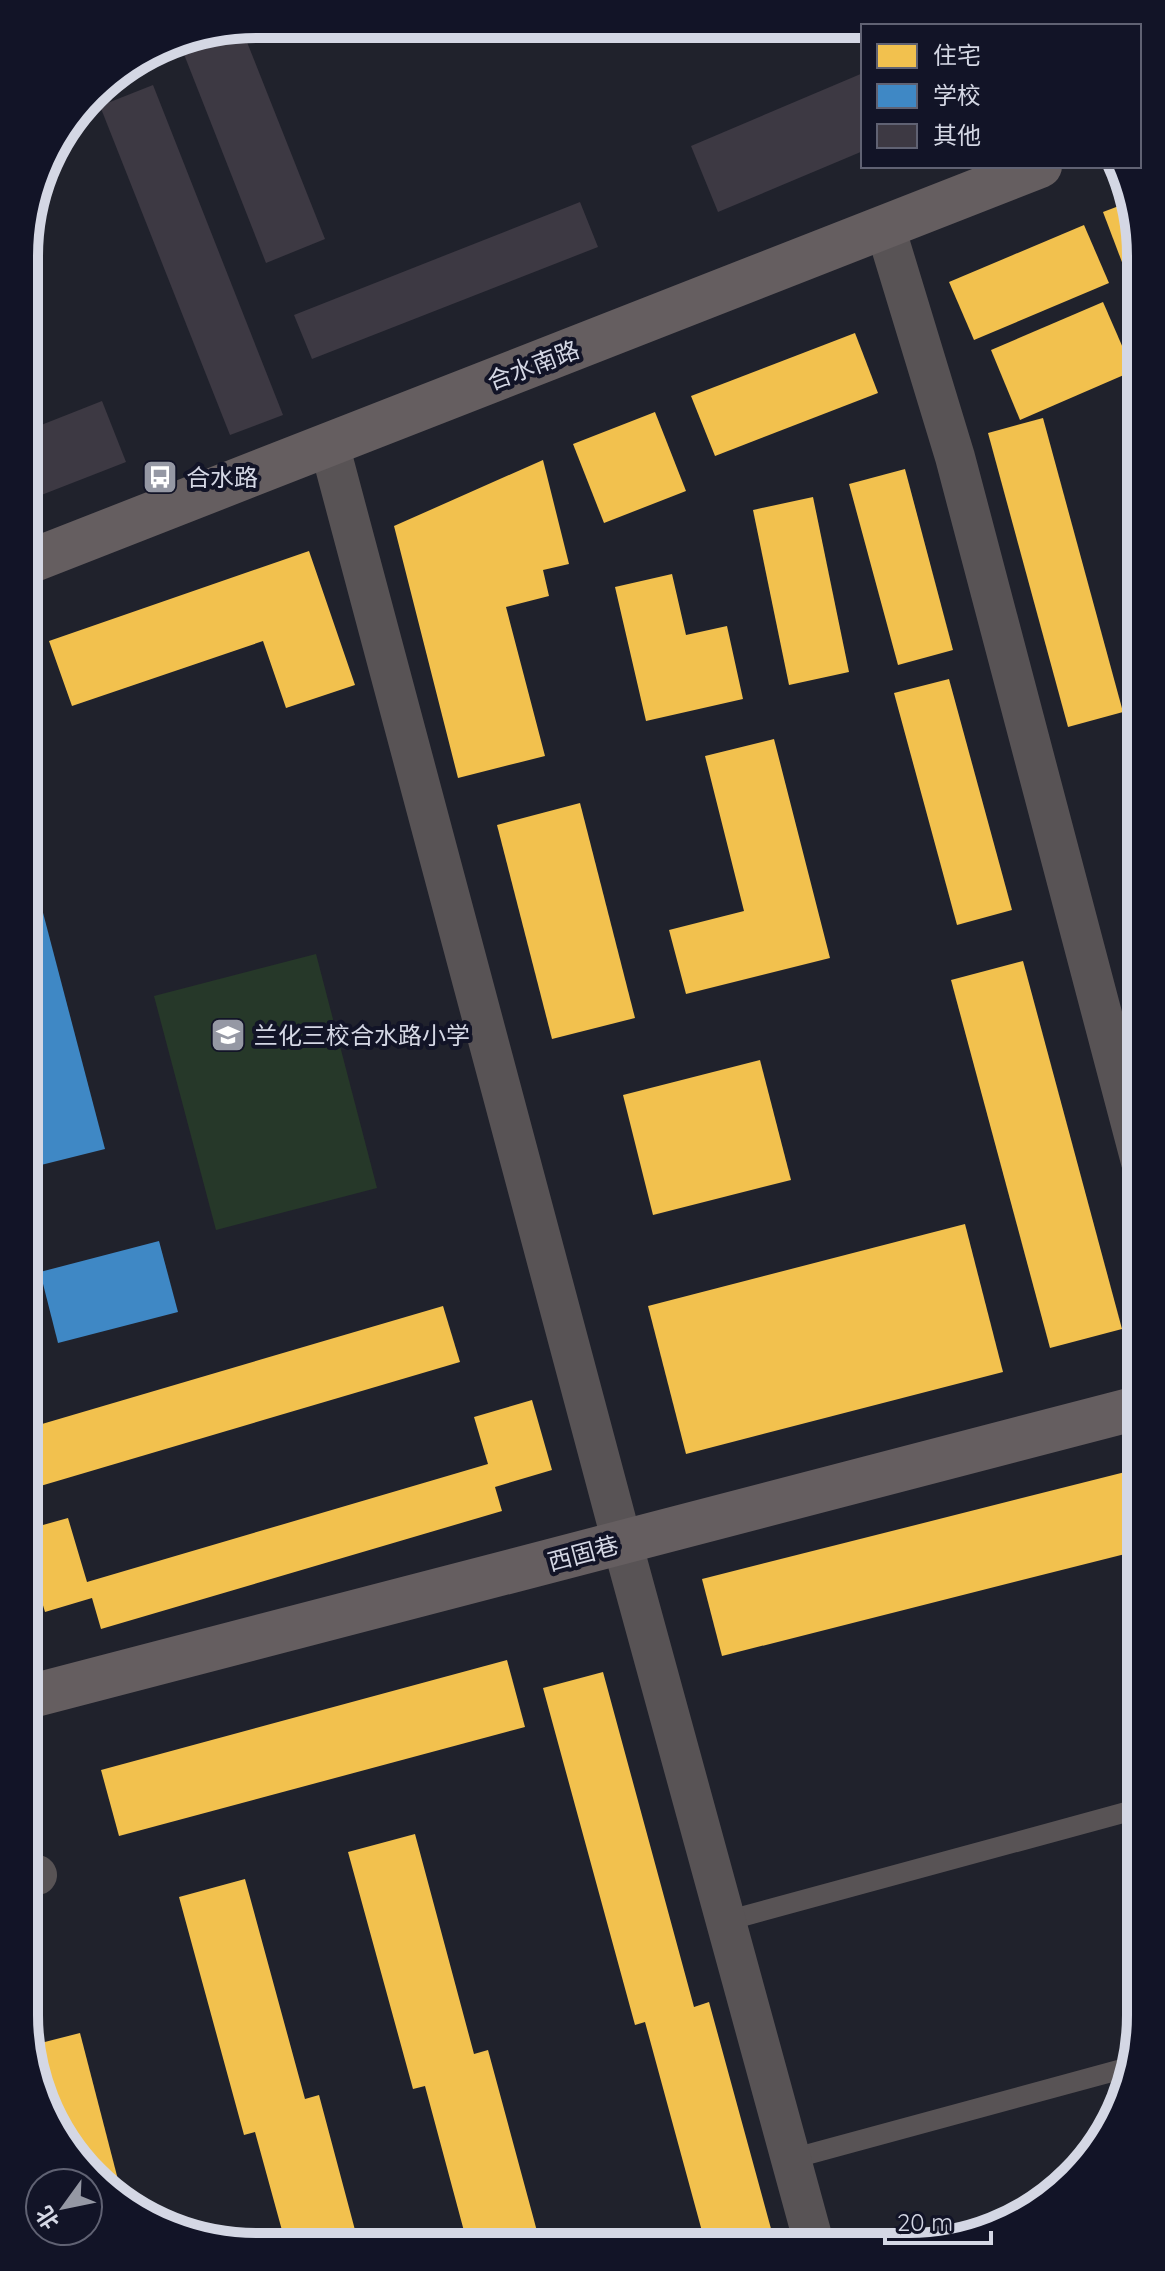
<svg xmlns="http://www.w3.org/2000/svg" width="1165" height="2271" font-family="Quicksand,'Noto Sans SC',sans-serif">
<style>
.park{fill:#263829}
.homes{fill:#f2c14e}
.schools{fill:#3f88c5}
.building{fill:#3d3943}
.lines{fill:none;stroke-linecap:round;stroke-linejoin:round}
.lane{stroke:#585355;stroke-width:20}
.street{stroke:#585355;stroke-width:40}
.secondary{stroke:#655e60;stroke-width:44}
.labels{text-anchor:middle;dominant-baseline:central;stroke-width:8;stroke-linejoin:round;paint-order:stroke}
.street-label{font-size:24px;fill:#d4d7e4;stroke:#121427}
.poi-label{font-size:24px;fill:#d4d7e4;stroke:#121427;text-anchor:start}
.rim{fill:none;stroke:#d4d7e4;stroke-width:10}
</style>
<rect width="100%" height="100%" fill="#20222c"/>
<path class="park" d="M316 954 377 1188 216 1230 154 996Z"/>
<g class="homes">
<path d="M1132 201 1141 273 1128 278 1103 212Z"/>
<path d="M1084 225 1109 283 974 340 949 282Z"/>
<path d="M1103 302 1133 371 1020 420 991 350Z"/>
<path d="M855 333 878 393 715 456 691 396Z"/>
<path d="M655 412 686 491 604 523 573 444Z"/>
<path d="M1043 418 1123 712 1068 727 988 433Z"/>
<path d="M543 460 569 564 543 570 549 596 506 607 545 756 458 778 394 526Z"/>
<path d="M905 469 953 650 898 665 849 484Z"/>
<path d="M813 497 849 672 789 685 753 510Z"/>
<path d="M309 551 355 685 286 708 263 641 72 706 49 641Z"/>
<path d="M672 574 686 635 727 626 743 699 646 721 615 587Z"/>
<path d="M949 679 1012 910 957 925 894 693Z"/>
<path d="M774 739 830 958 686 994 669 930 744 911 705 756Z"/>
<path d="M1141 780V835H1140L1126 784Z"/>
<path d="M580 803 635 1018 552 1039 497 825Z"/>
<path d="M1023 961 1122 1329 1050 1348 951 980Z"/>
<path d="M760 1060 791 1180 653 1215 623 1095Z"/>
<path d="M965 1224 1003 1372 686 1454 648 1306Z"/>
<path d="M443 1306 460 1362 37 1487 25 1443V1429Z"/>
<path d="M532 1400 552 1470 495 1487 502 1511 101 1629 92 1598 45 1612 25 1545V1530L68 1518 87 1582 488 1464 474 1417Z"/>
<path d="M1141 1468V1550L722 1656 702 1579Z"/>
<path d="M507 1660 525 1727 119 1836 101 1770Z"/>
<path d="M603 1672 694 2007 709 2002 773 2236 735 2246H706L645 2022 635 2025 543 1688Z"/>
<path d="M415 1834 474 2054 488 2050 541 2246H468L425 2086 413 2089 348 1852Z"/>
<path d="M245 1879 305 2099 319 2095 359 2245H286L255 2132 244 2135 179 1897Z"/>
<path d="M80 2033 123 2199 103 2190 36 2089 29 2046Z"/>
</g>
<g class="schools">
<path d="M26 848 105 1149 25 1169V848Z"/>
<path d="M159 1241 178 1312 58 1343 40 1272Z"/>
</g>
<g class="building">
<path d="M241 27 325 239 266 263 178 39Z"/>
<path d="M863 73V151L718 212 691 146Z"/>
<path d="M153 85 283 415 230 435 100 106Z"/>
<path d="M580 202 598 247 312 359 294 315Z"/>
<path d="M26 333 43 377 26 383Z"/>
<path d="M102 401 126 462 26 501V431Z"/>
</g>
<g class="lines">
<g class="lane">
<path d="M726 1921 1141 1808"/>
<path d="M791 2159 1126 2068"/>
</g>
<g class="street">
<path d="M885 227 955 457 1141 1162"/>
<path d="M329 444 622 1542 815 2247"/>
<path d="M24 1879 37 1875"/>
</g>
<g class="secondary">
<path d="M26 563 1040 166"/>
<path d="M24 1698 1141 1407"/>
</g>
</g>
<defs>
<g id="bus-square" transform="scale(1.8)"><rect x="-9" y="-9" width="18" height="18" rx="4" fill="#9598a4" stroke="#121427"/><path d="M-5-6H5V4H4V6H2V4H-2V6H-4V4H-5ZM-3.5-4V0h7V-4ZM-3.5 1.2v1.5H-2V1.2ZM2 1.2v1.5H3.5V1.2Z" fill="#fff"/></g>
<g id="school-square" transform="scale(1.8)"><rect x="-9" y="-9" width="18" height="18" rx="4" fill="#9598a4" stroke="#121427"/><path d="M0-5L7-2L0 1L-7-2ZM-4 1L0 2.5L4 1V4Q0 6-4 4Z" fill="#fff"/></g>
</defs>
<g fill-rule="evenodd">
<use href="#bus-square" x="160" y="477"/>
<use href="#school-square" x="228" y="1035"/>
</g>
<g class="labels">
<g class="street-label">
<text transform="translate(533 365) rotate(-21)">合水南路</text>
<text transform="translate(583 1553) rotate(-15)">西固巷</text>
</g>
<g class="poi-label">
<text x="186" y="477">合水路</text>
<text x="254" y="1035">兰化三校合水路小学</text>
</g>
</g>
<path d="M0 0H1165V2271H0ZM256 38H909A218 218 0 0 1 1127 256V2015A218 218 0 0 1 909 2233H256A218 218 0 0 1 38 2015V256A218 218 0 0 1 256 38Z" fill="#121427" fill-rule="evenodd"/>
<path class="rim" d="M256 38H909A218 218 0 0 1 1127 256V2015A218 218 0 0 1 909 2233H256A218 218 0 0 1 38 2015V256A218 218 0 0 1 256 38Z"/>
<rect x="861" y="24" width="280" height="144" fill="#121427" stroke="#606273" stroke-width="2"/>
<rect x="877" y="44" width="40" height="24" fill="#f2c14e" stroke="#606273" stroke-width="2"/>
<text x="933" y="64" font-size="24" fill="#d4d7e4">住宅</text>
<rect x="877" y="84" width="40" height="24" fill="#3f88c5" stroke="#606273" stroke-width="2"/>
<text x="933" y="104" font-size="24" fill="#d4d7e4">学校</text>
<rect x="877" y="124" width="40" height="24" fill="#3d3943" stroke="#606273" stroke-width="2"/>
<text x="933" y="144" font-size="24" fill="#d4d7e4">其他</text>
<g transform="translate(64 2207) rotate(237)"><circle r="38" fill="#121427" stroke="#606273" stroke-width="2"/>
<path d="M0-6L14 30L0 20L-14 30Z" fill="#9598a4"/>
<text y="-12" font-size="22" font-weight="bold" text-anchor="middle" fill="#d4d7e4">北</text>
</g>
<path d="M885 2231v12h106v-12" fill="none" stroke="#d4d7e4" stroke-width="4"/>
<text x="897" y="2231" font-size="24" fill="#d4d7e4" stroke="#121427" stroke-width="6" paint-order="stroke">20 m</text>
</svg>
